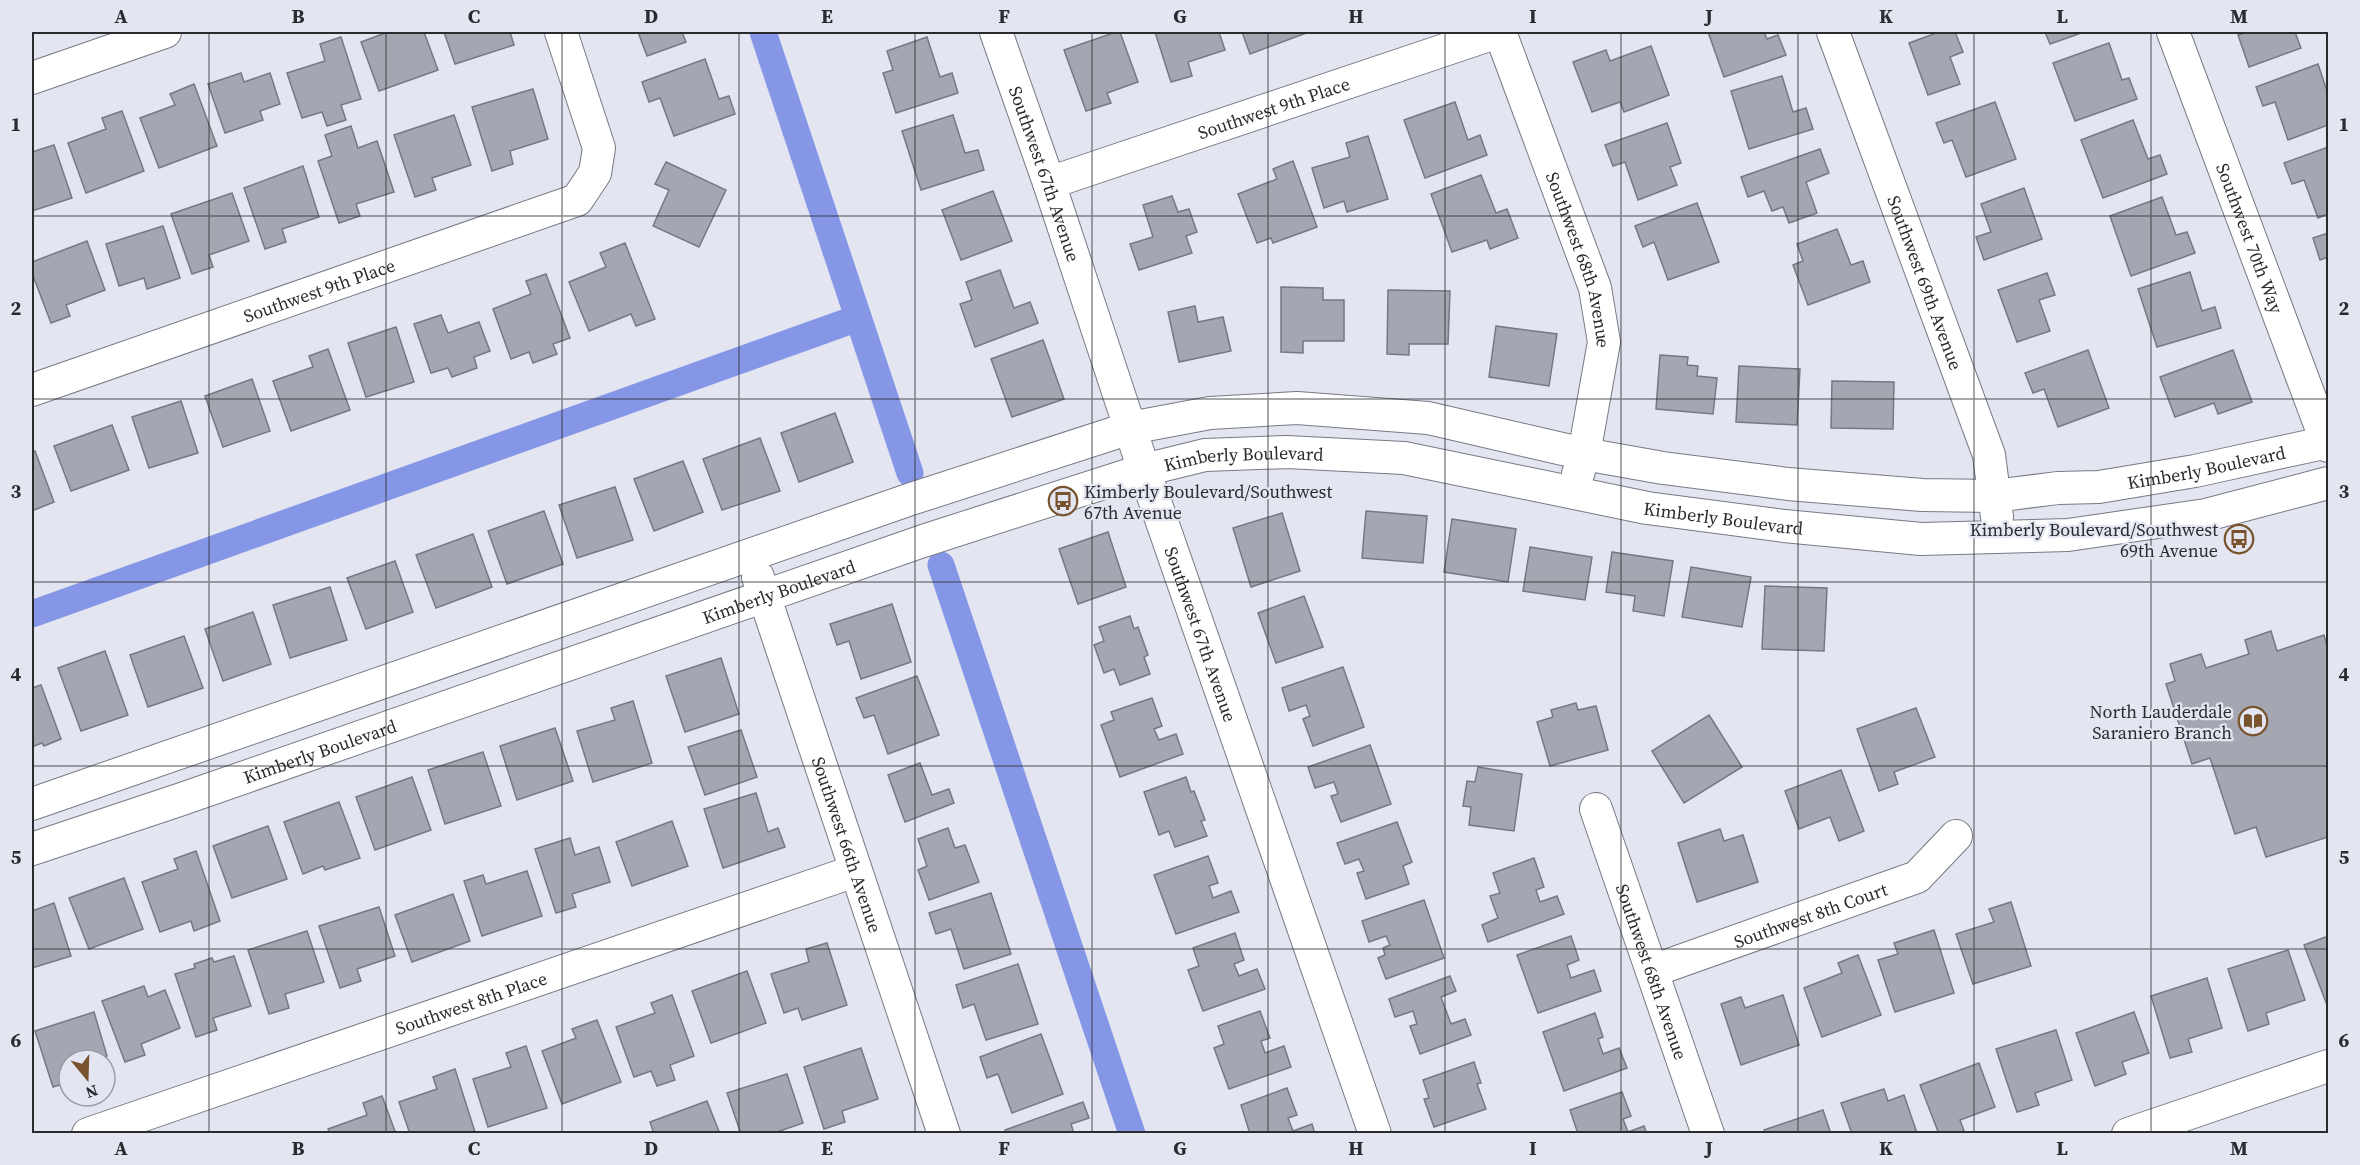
<svg xmlns="http://www.w3.org/2000/svg" width="2360" height="1165" font-family="'Source Serif 4',serif">
<style>
.lines{fill:none;stroke-linecap:round;stroke-linejoin:round}
.canal{stroke:#8696e6;stroke-width:27}
.building{fill:#a4a7b2;stroke:#767883;stroke-width:1.5}
.minor-casing{stroke:#777a84;stroke-width:34}
.minor{stroke:#fff;stroke-width:32}
.grid{fill:none;stroke:#2a2b2f;stroke-width:1.5;stroke-opacity:0.55}
.labels{text-anchor:middle;dominant-baseline:central;stroke-width:4.5;stroke-linejoin:round;paint-order:stroke}
.street-label{font-size:18px;fill:#2a2b2f;stroke:#e3e6f1}
.poi-label{font-size:18px;fill:#2a2b2f;stroke:#e3e6f1;text-anchor:end}
.neatline{fill:none;stroke:#2a2b2f;stroke-width:2}
.grid-label{font-size:20px;text-anchor:middle;font-weight:bold;fill:#2a2b2f}
</style>
<rect width="100%" height="100%" fill="#e3e6f1"/>
<g class="lines">
<g class="canal">
<path d="M763 32 910 473"/>
<path d="M941 565 1132 1134"/>
<path d="M32 614 858 318"/>
</g>
</g>
<g class="building">
<path d="M388 32H424L438 70 379 91 361 42Z"/>
<path d="M444 32H510L514 45 455 64Z"/>
<path d="M638 32H682L686 42 647 56Z"/>
<path d="M1116 32H1120L1138 82 1107 93 1111 103 1086 111 1064 50Z"/>
<path d="M1155 32H1219L1225 50 1188 62 1192 76 1171 82Z"/>
<path d="M1242 32H1309L1250 54Z"/>
<path d="M1708 32H1764L1767 39 1778 35 1786 55 1724 77Z"/>
<path d="M1939 32H1955L1963 52 1950 57 1960 84 1928 95 1909 43Z"/>
<path d="M2045 32H2084L2050 44Z"/>
<path d="M2248 32H2295L2301 48 2249 67 2238 35Z"/>
<path d="M341 37 361 99 341 105 346 120 327 126 322 112 302 118 287 73 325 61 320 44Z"/>
<path d="M927 37 940 77 952 73 958 93 896 113 883 73 893 70 887 51Z"/>
<path d="M2109 43 2122 80 2129 78 2137 99 2075 121 2053 63Z"/>
<path d="M1651 46 1669 95 1624 112 1620 102 1592 112 1573 62 1606 50 1610 61Z"/>
<path d="M705 59 719 99 729 96 735 114 674 136 660 98 649 102 642 82Z"/>
<path d="M2318 64 2328 94V125L2288 140 2275 102 2263 106 2256 87Z"/>
<path d="M241 73 244 82 270 73 280 104 260 111 263 120 225 133 208 84Z"/>
<path d="M1782 76 1793 112 1806 108 1813 129 1749 149 1731 91Z"/>
<path d="M194 84 217 146 159 168 140 118 175 105 170 94Z"/>
<path d="M533 89 548 139 510 151 513 164 492 171 472 107Z"/>
<path d="M1455 102 1468 140 1480 135 1487 155 1425 178 1404 120Z"/>
<path d="M1995 102 2016 159 1966 177 1952 140 1944 143 1936 123Z"/>
<path d="M122 111 144 171 86 193 68 143 106 129 102 118Z"/>
<path d="M454 115 471 165 432 178 436 190 415 197 394 135Z"/>
<path d="M953 115 965 153 978 150 984 170 921 190 902 131Z"/>
<path d="M2133 120 2148 159 2160 155 2167 174 2103 198 2081 140Z"/>
<path d="M1667 123 1681 163 1670 167 1677 185 1638 200 1625 162 1613 166 1605 145Z"/>
<path d="M351 126 358 148 377 141 394 192 356 204 360 216 339 223 318 161 332 156 325 135Z"/>
<path d="M1368 136 1388 199 1347 212 1344 201 1324 208 1312 168 1350 157 1346 143Z"/>
<path d="M54 145 72 198 32 211V152Z"/>
<path d="M2328 147V214L2318 218 2304 180 2292 184 2284 163Z"/>
<path d="M1820 149 1829 173 1806 182 1817 213 1789 223 1783 207 1772 211 1764 191 1748 197 1741 177Z"/>
<path d="M1293 161 1317 227 1273 243 1271 238 1257 243 1238 194 1277 179 1273 169Z"/>
<path d="M666 162 726 190 699 247 653 226 669 190 655 184Z"/>
<path d="M303 166 319 217 282 229 286 242 265 249 244 188Z"/>
<path d="M1481 175 1496 213 1507 209 1518 238 1490 249 1487 240 1452 252 1431 194Z"/>
<path d="M2024 188 2042 239 1984 260 1976 237 1991 232 1981 204Z"/>
<path d="M993 191 1012 241 961 260 942 210Z"/>
<path d="M232 193 249 241 209 255 213 267 192 274 171 214Z"/>
<path d="M1172 196 1178 212 1189 209 1197 232 1186 236 1192 253 1139 270 1130 244 1153 237 1143 205Z"/>
<path d="M2162 197 2176 235 2187 232 2195 253 2131 276 2110 216Z"/>
<path d="M1697 203 1719 262 1668 280 1654 242 1643 247 1635 226Z"/>
<path d="M163 226 180 278 147 289 144 278 119 286 106 244Z"/>
<path d="M1837 229 1851 265 1863 261 1870 282 1808 305 1793 265 1803 261 1797 244Z"/>
<path d="M2328 233V257L2320 260 2313 238Z"/>
<path d="M87 241 105 290 66 305 70 316 51 323 32 273V262Z"/>
<path d="M625 243 655 319 636 326 631 314 589 331 569 282 606 267 600 253Z"/>
<path d="M1000 270 1014 308 1030 302 1038 323 975 347 960 304 972 300 966 282Z"/>
<path d="M2190 272 2202 311 2215 307 2221 328 2157 347 2138 289Z"/>
<path d="M2047 273 2055 295 2039 300 2050 331 2017 342 1998 290Z"/>
<path d="M546 274 570 338 553 344 557 354 533 363 529 352 511 359 493 309 531 294 526 281Z"/>
<path d="M1281 287 1323 288V300H1344V341H1303V353L1281 352Z"/>
<path d="M1388 290 1450 291 1448 344H1409V355L1387 354Z"/>
<path d="M1195 306 1198 322 1223 317 1231 351 1179 362 1168 312Z"/>
<path d="M441 315 448 333 479 322 490 351 474 357 477 368 452 377 448 368 431 373 414 324Z"/>
<path d="M1496 326 1557 334 1549 386 1489 377Z"/>
<path d="M396 327 414 382 366 397 348 343Z"/>
<path d="M1043 340 1064 399 1012 417 991 359Z"/>
<path d="M328 349 350 410 291 431 273 381 313 367 309 356Z"/>
<path d="M2088 350 2109 408 2058 427 2044 389 2033 393 2025 373Z"/>
<path d="M2233 350 2252 402 2218 414 2214 403 2175 417 2160 377Z"/>
<path d="M1660 355 1688 357 1687 365 1698 366 1697 376 1717 378 1713 414 1656 409Z"/>
<path d="M1739 366 1800 369 1797 425 1736 422Z"/>
<path d="M252 379 270 431 223 447 205 396Z"/>
<path d="M1832 381 1894 382 1893 429 1831 428Z"/>
<path d="M181 401 198 453 149 468 132 417Z"/>
<path d="M835 413 853 462 799 482 781 433Z"/>
<path d="M112 425 129 470 71 491 54 446Z"/>
<path d="M760 438 780 491 722 510 703 459Z"/>
<path d="M35 451 54 502 32 511V452Z"/>
<path d="M683 461 703 512 654 531 634 479Z"/>
<path d="M615 487 633 540 577 558 559 505Z"/>
<path d="M544 511 563 564 507 584 488 531Z"/>
<path d="M1366 511 1427 516 1423 563 1362 558Z"/>
<path d="M1282 513 1300 571 1251 587 1233 528Z"/>
<path d="M1452 519 1516 529 1508 582 1444 572Z"/>
<path d="M1108 532 1126 587 1078 604 1059 549Z"/>
<path d="M473 534 492 587 436 608 416 555Z"/>
<path d="M1530 547 1592 557 1585 600 1523 591Z"/>
<path d="M1612 552 1673 561 1664 616 1633 611 1635 596 1606 592Z"/>
<path d="M395 561 413 612 366 629 347 578Z"/>
<path d="M1691 567 1751 577 1742 627 1682 617Z"/>
<path d="M1765 586 1827 588 1824 651 1762 649Z"/>
<path d="M330 587 347 640 290 658 273 605Z"/>
<path d="M1304 596 1323 647 1276 663 1258 613Z"/>
<path d="M892 604 911 662 861 679 849 641 837 645 830 624Z"/>
<path d="M253 612 271 664 223 681 205 629Z"/>
<path d="M1130 616 1134 629 1138 627 1148 655 1144 657 1150 674 1120 685 1114 669 1104 673 1094 645 1104 641 1099 627Z"/>
<path d="M2271 631 2277 651 2324 635 2328 649V837L2266 857 2256 827 2235 834 2210 758 2192 764 2166 684 2175 681 2170 664 2201 654 2206 668 2249 654 2245 640Z"/>
<path d="M184 636 203 688 148 707 130 655Z"/>
<path d="M105 651 128 715 81 731 58 668Z"/>
<path d="M721 658 739 714 685 732 666 676Z"/>
<path d="M1343 667 1364 727 1313 746 1303 719 1310 716 1306 705 1289 711 1282 688Z"/>
<path d="M917 676 939 735 888 754 874 715 864 718 856 698Z"/>
<path d="M41 685 61 739 44 746 42 743 32 747V688Z"/>
<path d="M1152 698 1162 726 1154 729 1159 740 1176 734 1183 754 1120 777 1101 725 1114 720 1111 712Z"/>
<path d="M633 701 652 763 593 782 577 731 615 720 611 708Z"/>
<path d="M1576 703 1578 710 1596 706 1608 750 1550 766 1537 722 1553 717 1551 710Z"/>
<path d="M1916 708 1935 757 1894 772 1898 784 1879 791 1857 729Z"/>
<path d="M1709 715 1742 767 1684 803 1652 751Z"/>
<path d="M555 728 573 781 517 800 500 746Z"/>
<path d="M741 730 757 777 705 795 688 747Z"/>
<path d="M1370 745 1391 804 1341 822 1331 796 1338 794 1334 782 1315 788 1308 767Z"/>
<path d="M483 752 501 806 445 824 428 770Z"/>
<path d="M920 763 932 795 949 789 954 803 905 822 888 775Z"/>
<path d="M1478 767 1522 774 1514 831 1469 825 1471 807 1463 806 1467 781 1475 782Z"/>
<path d="M1841 770 1864 831 1839 841 1830 817 1799 829 1785 791Z"/>
<path d="M412 777 431 830 375 850 356 797Z"/>
<path d="M1186 777 1191 792 1194 791 1205 820 1201 821 1207 836 1175 847 1169 831 1159 835 1144 792Z"/>
<path d="M756 793 768 832 778 828 785 847 723 868 704 809Z"/>
<path d="M339 802 360 858 325 870 323 866 303 874 284 822Z"/>
<path d="M672 821 688 866 632 886 616 842Z"/>
<path d="M1397 822 1412 862 1403 866 1409 884 1366 899 1357 873 1364 871 1359 859 1345 864 1337 843Z"/>
<path d="M268 826 287 879 232 898 213 846Z"/>
<path d="M948 828 955 848 965 845 979 882 929 900 918 870 927 866 918 839Z"/>
<path d="M1720 829 1724 841 1743 835 1758 882 1697 902 1678 843Z"/>
<path d="M570 838 575 855 599 847 610 882 572 894 576 907 556 913 535 849Z"/>
<path d="M196 851 220 921 194 931 191 921 160 932 142 882 178 869 174 859Z"/>
<path d="M1208 856 1218 883 1209 886 1213 898 1231 891 1239 912 1176 934 1154 875Z"/>
<path d="M1534 858 1544 887 1536 890 1540 902 1557 896 1564 914 1488 942 1482 925 1498 918 1490 896 1500 893 1493 873Z"/>
<path d="M527 871 542 916 482 936 464 881 483 875 486 884Z"/>
<path d="M124 878 143 929 89 949 69 898Z"/>
<path d="M991 893 1011 954 964 969 951 929 936 934 929 913Z"/>
<path d="M453 894 470 941 412 962 395 915Z"/>
<path d="M1424 900 1444 958 1386 979 1378 958 1385 955 1383 948 1390 945 1386 936 1369 942 1362 921Z"/>
<path d="M2011 902 2031 966 1973 984 1956 934 1994 922 1989 909Z"/>
<path d="M54 903 71 956 32 968V911Z"/>
<path d="M379 907 395 956 357 969 361 981 340 988 319 926Z"/>
<path d="M1934 930 1954 993 1895 1012 1878 960 1898 954 1894 943Z"/>
<path d="M307 931 324 982 285 994 289 1008 269 1014 248 950Z"/>
<path d="M1235 933 1244 960 1234 964 1239 976 1257 969 1265 989 1203 1011 1188 970 1199 966 1193 948Z"/>
<path d="M1571 936 1579 960 1567 965 1571 978 1594 970 1601 991 1538 1013 1517 955Z"/>
<path d="M2328 936V1005H2327L2304 945Z"/>
<path d="M827 943 847 1005 802 1020 798 1008 784 1013 771 974 809 962 806 949Z"/>
<path d="M2288 950 2305 1000 2266 1013 2269 1024 2248 1031 2228 969Z"/>
<path d="M1858 955 1881 1015 1822 1037 1804 988 1842 973 1838 963Z"/>
<path d="M234 956 251 1006 213 1018 217 1030 196 1037 175 974 195 968 194 964 212 958 214 962Z"/>
<path d="M1018 964 1038 1024 986 1040 974 1004 963 1008 956 985Z"/>
<path d="M747 971 766 1023 711 1043 692 991Z"/>
<path d="M1450 976 1456 991 1441 997 1451 1024 1465 1019 1471 1035 1420 1054 1410 1026 1417 1024 1413 1011 1395 1017 1389 999Z"/>
<path d="M2207 978 2222 1028 2188 1039 2192 1052 2170 1058 2151 996Z"/>
<path d="M144 986 148 997 165 990 180 1028 141 1044 145 1055 125 1062 102 1001Z"/>
<path d="M672 995 694 1056 670 1065 675 1080 657 1086 651 1071 634 1077 616 1027 655 1013 651 1003Z"/>
<path d="M1783 995 1799 1045 1741 1065 1721 1004 1741 997 1745 1008Z"/>
<path d="M1260 1011 1270 1038 1261 1041 1265 1053 1284 1046 1291 1067 1229 1089 1214 1048 1224 1044 1218 1026Z"/>
<path d="M94 1012 107 1056 95 1060H69V1082L53 1087 35 1031Z"/>
<path d="M2134 1012 2149 1053 2122 1062 2126 1074 2095 1086 2076 1033Z"/>
<path d="M1595 1013 1603 1037 1598 1039 1603 1054 1619 1048 1627 1068 1564 1091 1543 1032Z"/>
<path d="M597 1020 621 1082 562 1104 542 1051 576 1038 572 1029Z"/>
<path d="M2056 1030 2072 1080 2035 1093 2039 1105 2017 1112 1996 1049Z"/>
<path d="M1041 1034 1063 1094 1012 1113 998 1074 987 1078 980 1057Z"/>
<path d="M526 1046 547 1108 488 1127 473 1079 511 1067 506 1053Z"/>
<path d="M861 1048 878 1099 842 1111 845 1122 824 1129 804 1067Z"/>
<path d="M1474 1062 1481 1083 1477 1084 1486 1109 1434 1127 1424 1099 1429 1098 1423 1080Z"/>
<path d="M1979 1063 1995 1107 1960 1120 1964 1131 1956 1134H1939L1920 1085Z"/>
<path d="M455 1069 475 1132 410 1134 399 1102 437 1089 433 1077Z"/>
<path d="M787 1074 803 1123 771 1134H741L727 1093Z"/>
<path d="M1287 1088 1297 1115 1288 1118 1293 1131 1312 1124 1315 1134H1250L1241 1105Z"/>
<path d="M1884 1089 1888 1101 1904 1095 1917 1133 1852 1134 1841 1103Z"/>
<path d="M1622 1092 1631 1116 1623 1119 1628 1132 1644 1126 1647 1134H1578L1570 1110Z"/>
<path d="M382 1096 396 1134H330L328 1129 367 1115 363 1103Z"/>
<path d="M707 1101 720 1134H654L650 1122Z"/>
<path d="M1083 1102 1089 1118 1071 1124 1074 1134H1006L1005 1130Z"/>
<path d="M1823 1110 1831 1134H1766L1764 1130Z"/>
</g>
<g class="lines">
<g class="minor-casing">
<g id="minor">
<path id="s1" d="M996 32 1049 183 1144 470 1375 1134"/>
<path id="s2" d="M1500 32 1595 288 1604 342 1584 454 1578 474"/>
<path id="s3" d="M1833 32 1989 455 1997 517"/>
<path id="s4" d="M2173 32 2328 446"/>
<path d="M32 78 165 32"/>
<path id="s5" d="M1049 183 1498 32"/>
<path id="s6" d="M32 390 577 200 595 173 599 148 561 32"/>
<path id="s7" d="M758 577 944 1134"/>
<path id="s8" d="M32 804 911 499 1130 428 1210 413 1297 408 1428 418 1584 454 1663 468 1788 484 1922 495 1994 496 2058 488 2099 487 2195 471 2328 442"/>
<path id="s9" d="M1596 809 1708 1134"/>
<path id="s10" d="M32 849 179 800 923 541 1144 470 1205 455 1287 452 1404 458 1647 508 1784 526 1921 539 2068 535 2206 515 2328 483"/>
<path id="s11" d="M1652 971 1917 877 1956 836"/>
<path id="s12" d="M88 1134 855 871"/>
<path d="M2128 1134 2328 1066"/>
</g>
</g>
<use href="#minor" class="minor"/>
</g>
<path class="grid" d="M209 32V1134M386 32V1134M562 32V1134M739 32V1134M915 32V1134M1092 32V1134M1268 32V1134M1445 32V1134M1621 32V1134M1798 32V1134M1974 32V1134M2151 32V1134M32 216H2328M32 399H2328M32 582H2328M32 766H2328M32 949H2328"/>
<defs>
<g id="bus-ring" transform="scale(1.5)"><circle r="9.5" fill="#e3e6f1" stroke="#78532d" stroke-width="1.5"/><path d="M-5-6H5V4H4V6H2V4H-2V6H-4V4H-5ZM-3.5-4V0h7V-4ZM-3.5 1.2v1.5H-2V1.2ZM2 1.2v1.5H3.5V1.2Z" fill="#78532d"/></g>
<g id="library-ring" transform="scale(1.5)"><circle r="9.5" fill="#e3e6f1" stroke="#78532d" stroke-width="1.5"/><path d="M-6-4Q-3-5.5-.7-3.5V5Q-3 3-6 4ZM6-4Q3-5.5 .7-3.5V5Q3 3 6 4Z" fill="#78532d"/></g>
</defs>
<g fill-rule="evenodd">
<use href="#bus-ring" x="1063" y="501"/>
<use href="#bus-ring" x="2239" y="539"/>
<use href="#library-ring" x="2253" y="721"/>
</g>
<g class="labels">
<g class="street-label">
<text stroke="none"><textPath href="#s5" startOffset="237">Southwest 9th Place</textPath></text>
<text stroke="none"><textPath href="#s1" startOffset="150">Southwest 67th Avenue</textPath></text>
<text stroke="none"><textPath href="#s4" startOffset="220">Southwest 70th Way</textPath></text>
<text stroke="none"><textPath href="#s2" startOffset="242">Southwest 68th Avenue</textPath></text>
<text stroke="none"><textPath href="#s3" startOffset="267">Southwest 69th Avenue</textPath></text>
<text stroke="none"><textPath href="#s6" startOffset="304">Southwest 9th Place</textPath></text>
<text stroke="none"><textPath href="#s10" startOffset="1276">Kimberly Boulevard</textPath></text>
<text stroke="none"><textPath href="#s8" startOffset="2248">Kimberly Boulevard</textPath></text>
<text stroke="none"><textPath href="#s10" startOffset="1762">Kimberly Boulevard</textPath></text>
<text stroke="none"><textPath href="#s10" startOffset="790">Kimberly Boulevard</textPath></text>
<text stroke="none"><textPath href="#s1" startOffset="636">Southwest 67th Avenue</textPath></text>
<text stroke="none"><textPath href="#s10" startOffset="304">Kimberly Boulevard</textPath></text>
<text stroke="none"><textPath href="#s7" startOffset="282">Southwest 66th Avenue</textPath></text>
<text stroke="none"><textPath href="#s11" startOffset="168">Southwest 8th Court</textPath></text>
<text stroke="none"><textPath href="#s9" startOffset="172">Southwest 68th Avenue</textPath></text>
<text stroke="none"><textPath href="#s12" startOffset="405">Southwest 8th Place</textPath></text>
</g>
<g class="poi-label">
<text x="1084" y="491" text-anchor="start">Kimberly Boulevard/Southwest<tspan x="1084" dy="21">67th Avenue</tspan></text>
<text x="2218" y="529">Kimberly Boulevard/Southwest<tspan x="2218" dy="21">69th Avenue</tspan></text>
<text x="2232" y="711">North Lauderdale<tspan x="2232" dy="21">Saraniero Branch</tspan></text>
</g>
</g>
<rect width="2360" height="1165" fill="none" stroke="#e3e6f1" stroke-width="66"/>
<g transform="translate(87 1078) rotate(161)"><circle r="28" fill="#e3e6f1" stroke="#999ba3" stroke-width="1.5"/>
<path d="M0-4.5L10 22L0 15L-10 22Z" fill="#78532d"/>
<text y="-9" font-size="16" font-weight="bold" text-anchor="middle" fill="#2a2b2f">N</text>
</g>
<rect x="33" y="33" width="2294" height="1099" class="neatline"/>
<g class="grid-label">
<text x="121" y="23">A</text>
<text x="298" y="23">B</text>
<text x="474" y="23">C</text>
<text x="651" y="23">D</text>
<text x="827" y="23">E</text>
<text x="1004" y="23">F</text>
<text x="1180" y="23">G</text>
<text x="1356" y="23">H</text>
<text x="1533" y="23">I</text>
<text x="1709" y="23">J</text>
<text x="1886" y="23">K</text>
<text x="2062" y="23">L</text>
<text x="2239" y="23">M</text>
<text x="16" y="131">1</text>
<text x="2344" y="131">1</text>
<text x="16" y="315">2</text>
<text x="2344" y="315">2</text>
<text x="16" y="498">3</text>
<text x="2344" y="498">3</text>
<text x="16" y="681">4</text>
<text x="2344" y="681">4</text>
<text x="16" y="864">5</text>
<text x="2344" y="864">5</text>
<text x="16" y="1047">6</text>
<text x="2344" y="1047">6</text>
<text x="121" y="1155">A</text>
<text x="298" y="1155">B</text>
<text x="474" y="1155">C</text>
<text x="651" y="1155">D</text>
<text x="827" y="1155">E</text>
<text x="1004" y="1155">F</text>
<text x="1180" y="1155">G</text>
<text x="1356" y="1155">H</text>
<text x="1533" y="1155">I</text>
<text x="1709" y="1155">J</text>
<text x="1886" y="1155">K</text>
<text x="2062" y="1155">L</text>
<text x="2239" y="1155">M</text>
</g>
</svg>
